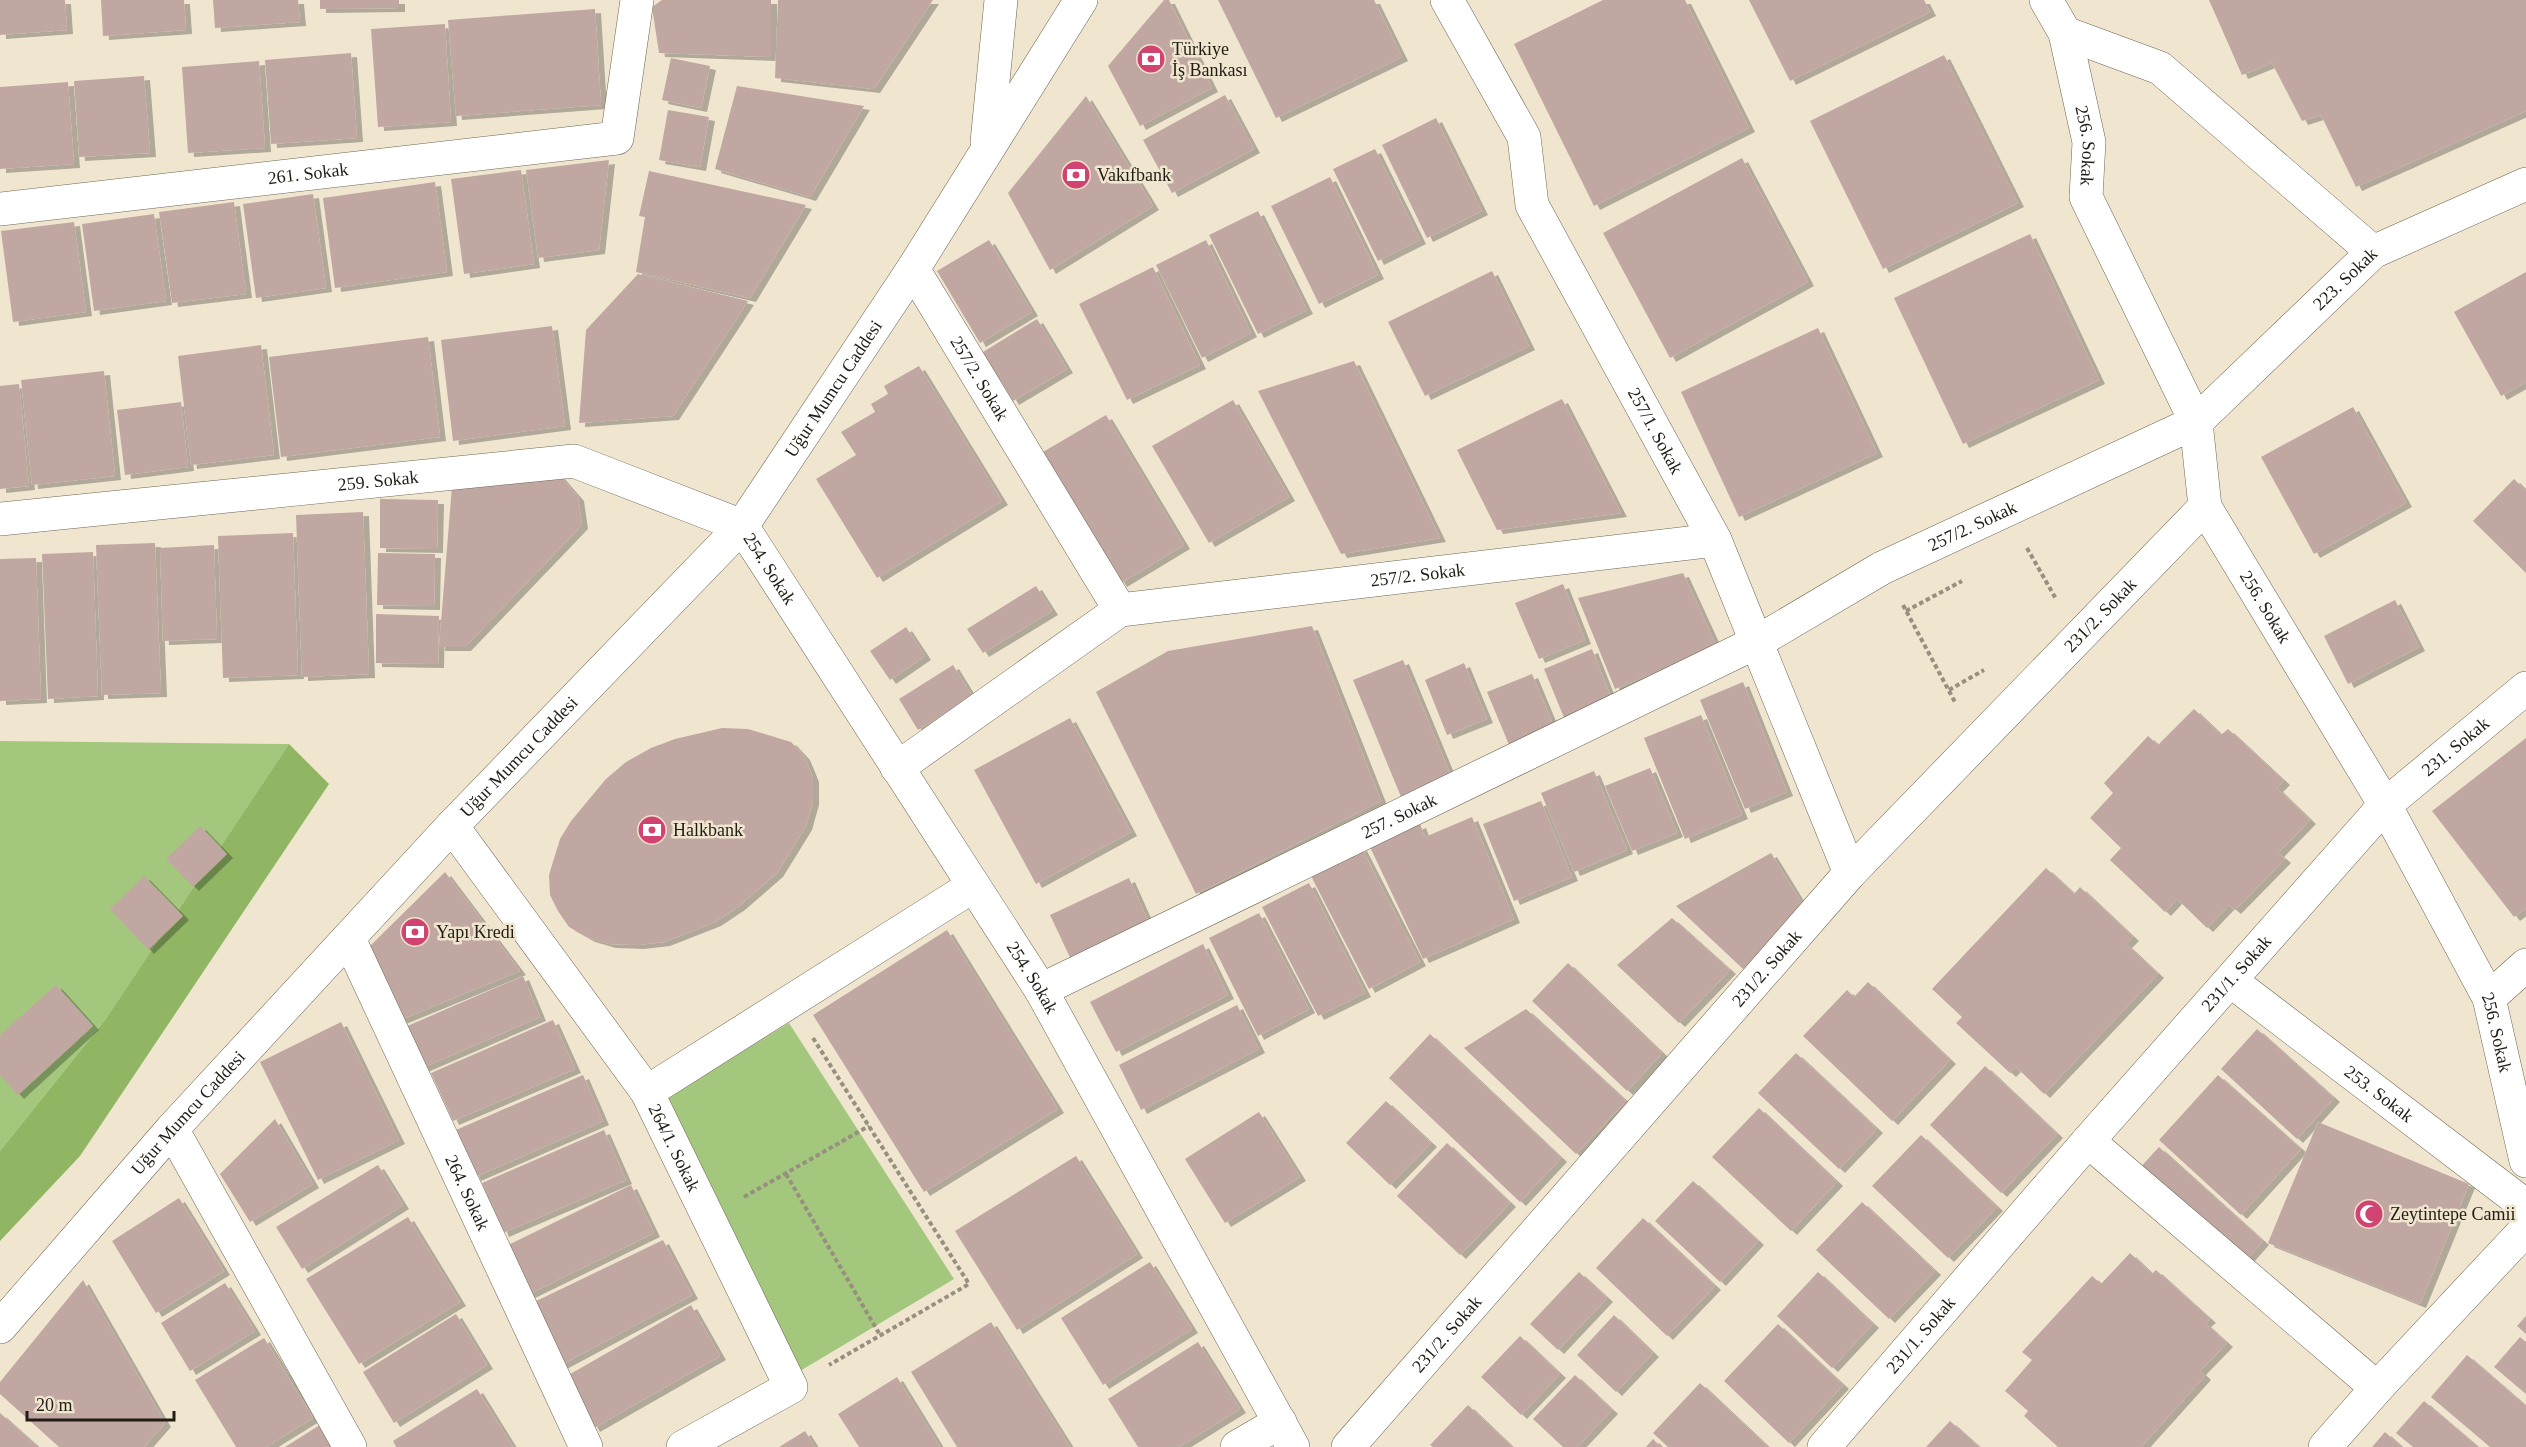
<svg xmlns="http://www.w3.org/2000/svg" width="2526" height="1447" font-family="Georgia,serif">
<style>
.green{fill:#a4c77e}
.forest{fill:#90b563}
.building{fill:#c1a7a2;filter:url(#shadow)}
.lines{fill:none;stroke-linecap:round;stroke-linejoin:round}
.minor-casing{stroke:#6f6652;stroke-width:34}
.tertiary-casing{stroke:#6f6652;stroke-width:34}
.secondary-casing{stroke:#6f6652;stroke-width:34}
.path{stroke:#978f7f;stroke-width:4;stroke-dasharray:4.5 3;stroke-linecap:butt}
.minor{stroke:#fff;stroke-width:33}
.tertiary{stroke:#fff;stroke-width:33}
.secondary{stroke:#fff;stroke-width:33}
.labels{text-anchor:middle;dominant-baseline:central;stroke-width:5;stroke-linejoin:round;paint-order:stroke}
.poi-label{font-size:18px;fill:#211d15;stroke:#f0e6d0;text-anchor:start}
.street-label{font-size:18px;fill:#211d15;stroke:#f0e6d0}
</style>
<defs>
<filter id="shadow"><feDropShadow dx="6" dy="4" stdDeviation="0" flood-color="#0004"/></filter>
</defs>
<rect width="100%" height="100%" fill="#f0e6d0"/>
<g class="green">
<path d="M0 741 289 744 105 1020 0 1151Z"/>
<path d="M789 1023 954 1279 795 1374 665 1100Z"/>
</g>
<path class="forest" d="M289 744 329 784 80 1156 0 1241V1151L105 1020Z"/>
<g class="building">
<path d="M0 0H65L67 30 0 35Z"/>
<path d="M101 0H184L186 30 103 36Z"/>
<path d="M213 0H298L300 22 215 28Z"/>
<path d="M320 0H399V8L320 9Z"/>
<path d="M662 0H771V57L659 53 652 7Z"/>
<path d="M778 0H933L874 89 775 78Z"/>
<path d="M1164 0H1169L1212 88 1140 126 1108 66Z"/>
<path d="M1218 0H1374L1402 57 1276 118Z"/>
<path d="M1603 0H1685L1749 128 1594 206 1514 44Z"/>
<path d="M1749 0H1924L1930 12 1790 81Z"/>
<path d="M2209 0H2526V111L2356 187 2321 115 2302 121 2272 63 2242 75Z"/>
<path d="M595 9 601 105 456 116 448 20Z"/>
<path d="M445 24 451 122 378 127 371 29Z"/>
<path d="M351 53 357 138 271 144 265 60Z"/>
<path d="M1944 55 2018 203 1883 269 1810 121Z"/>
<path d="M671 58 710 66 701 108 662 100Z"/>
<path d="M259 61 265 148 188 153 182 67Z"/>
<path d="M144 76 150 153 79 157 74 81Z"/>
<path d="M68 82 74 164 0 169V87Z"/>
<path d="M737 86 864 106 810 197 715 169Z"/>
<path d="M1225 95 1254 149 1172 193 1143 140Z"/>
<path d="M1086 96 1153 206 1050 270 1008 193Z"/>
<path d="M668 110 709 117 700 167 659 160Z"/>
<path d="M1436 118 1482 211 1427 238 1382 145Z"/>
<path d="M1375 149 1420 240 1378 261 1333 169Z"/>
<path d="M1742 158 1808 282 1670 358 1603 233Z"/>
<path d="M609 160 599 250 538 258 526 170Z"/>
<path d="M521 170 534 264 464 274 451 179Z"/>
<path d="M649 171 806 205 750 298 636 272 645 217 639 216Z"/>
<path d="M1330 177 1378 275 1319 304 1271 206Z"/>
<path d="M435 182 447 272 335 288 323 198Z"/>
<path d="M313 194 326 288 256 298 243 204Z"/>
<path d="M234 202 246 294 172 303 159 212Z"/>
<path d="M1258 211 1307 310 1258 334 1209 235Z"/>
<path d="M154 214 166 301 94 311 82 224Z"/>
<path d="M74 222 86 312 13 322 1 231Z"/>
<path d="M2030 234 2099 380 1963 444 1894 298Z"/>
<path d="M989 240 1032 312 980 343 937 271Z"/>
<path d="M1206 240 1251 333 1202 358 1156 265Z"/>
<path d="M1153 267 1200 365 1127 400 1079 304Z"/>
<path d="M1492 271 1529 346 1425 396 1388 322Z"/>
<path d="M2526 272V382L2501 396 2454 312Z"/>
<path d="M638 274 748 301 673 416 579 423 586 330Z"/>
<path d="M1037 319 1067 369 1013 401 983 352Z"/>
<path d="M552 326 565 426 453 441 441 340Z"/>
<path d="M1818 328 1877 453 1739 517 1681 392Z"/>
<path d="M428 337 440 437 281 457 269 357Z"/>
<path d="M261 345 274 455 191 465 178 356Z"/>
<path d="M1354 361 1440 538 1341 554 1258 391Z"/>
<path d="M919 366 1002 501 877 578 816 479 856 455 841 432 875 412 871 404 888 394 884 386Z"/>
<path d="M104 371 115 476 32 485 21 380Z"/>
<path d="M19 384 29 486 0 489V386Z"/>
<path d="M1562 399 1621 513 1497 530 1457 450Z"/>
<path d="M1233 400 1289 497 1209 543 1152 446Z"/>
<path d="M181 402 188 467 125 475 117 410Z"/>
<path d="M2353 407 2406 503 2314 554 2261 457Z"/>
<path d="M1106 415 1184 545 1121 583 1043 452Z"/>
<path d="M558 474 578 497 582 525 465 647H439L452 486Z"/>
<path d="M2514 479 2526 491V573L2473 521Z"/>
<path d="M380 499 438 500 437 549 380 548Z"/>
<path d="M363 512 369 674 302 677 296 515Z"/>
<path d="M293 533 298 675 223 678 218 536Z"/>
<path d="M155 543 161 693 102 695 96 545Z"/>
<path d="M214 545 217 639 163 641 160 548Z"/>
<path d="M93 552 98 696 48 699 42 554Z"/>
<path d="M378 553 435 554 434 606 377 605Z"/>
<path d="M36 558 41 699 0 701V559Z"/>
<path d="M1683 573 1717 647 1615 689 1578 598Z"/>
<path d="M1563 584 1585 640 1539 659 1515 603Z"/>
<path d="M1036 586 1052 611 983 653 967 629Z"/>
<path d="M2395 600 2419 647 2348 684 2324 636Z"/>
<path d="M376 614 439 616 438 664 376 663Z"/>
<path d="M1312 626 1381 801 1196 894 1096 692 1168 651Z"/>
<path d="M906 627 925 656 890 680 870 651Z"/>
<path d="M1592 649 1612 700 1565 720 1544 669Z"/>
<path d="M1403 660 1451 776 1401 797 1353 680Z"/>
<path d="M1464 663 1487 719 1447 735 1425 680Z"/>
<path d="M953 665 972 696 918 730 899 699Z"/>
<path d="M1532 674 1557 734 1512 752 1487 692Z"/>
<path d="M1743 682 1787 792 1745 809 1700 700Z"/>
<path d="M2194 709 2221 735 2228 729 2284 781 2277 788 2310 820 2278 853 2285 859 2235 910 2229 905 2207 928 2177 899 2165 912 2110 860 2121 848 2090 818 2113 793 2104 783 2148 736 2158 745Z"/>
<path d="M1701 715 1742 815 1685 839 1644 738Z"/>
<path d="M1070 718 1131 832 1036 884 974 770Z"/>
<path d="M722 728 748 729 791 742 804 756 813 778V801L806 826 777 873 739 906 715 922 664 942 638 945 610 944 589 938 569 927 558 911 550 895 549 875 560 839 571 821 606 779 626 762 651 748 675 739Z"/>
<path d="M2526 738V908L2514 917 2432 811Z"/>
<path d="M1650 768 1677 833 1632 851 1605 786Z"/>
<path d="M1594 771 1627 850 1574 872 1541 793Z"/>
<path d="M1541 801 1572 877 1514 901 1483 824Z"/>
<path d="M1472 817 1514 919 1423 959 1369 845 1420 824 1425 837Z"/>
<path d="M200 826 227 854 193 887 166 859Z"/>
<path d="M1361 847 1420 962 1369 989 1310 874Z"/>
<path d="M1771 853 1803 905 1743 969 1676 906Z"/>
<path d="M2046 868 2074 894 2080 887 2133 937 2126 944 2158 974 2044 1094 2016 1067 2010 1073 1956 1023 1962 1017 1932 989Z"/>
<path d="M445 872 520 971 400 1020 368 948Z"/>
<path d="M144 876 183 916 148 950 110 909Z"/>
<path d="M1129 878 1152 930 1074 966 1050 915Z"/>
<path d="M1309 883 1365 993 1318 1016 1262 907Z"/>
<path d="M1259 913 1309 1009 1258 1036 1209 938Z"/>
<path d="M1672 918 1730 970 1679 1023 1617 965Z"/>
<path d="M947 930 1058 1109 924 1192 813 1015Z"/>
<path d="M1203 944 1228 995 1116 1052 1090 1002Z"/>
<path d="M1568 963 1662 1053 1627 1091 1532 1001Z"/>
<path d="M523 976 540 1017 422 1068 405 1027Z"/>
<path d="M1868 982 1950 1060 1892 1121 1803 1036 1847 990 1854 997Z"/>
<path d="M56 985 93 1026 18 1095 0 1075V1035Z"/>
<path d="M1237 1005 1259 1049 1141 1110 1119 1065Z"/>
<path d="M1526 1009 1626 1101 1576 1154 1464 1048Z"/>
<path d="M553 1020 575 1069 453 1121 431 1073Z"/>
<path d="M341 1022 399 1140 318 1180 260 1062Z"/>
<path d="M2257 1029 2334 1098 2297 1139 2221 1069Z"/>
<path d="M1430 1034 1561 1158 1520 1202 1389 1078Z"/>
<path d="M1796 1053 1877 1129 1839 1169 1758 1093Z"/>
<path d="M1985 1066 2057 1134 2001 1193 1930 1125Z"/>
<path d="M583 1075 603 1121 475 1177 456 1130Z"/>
<path d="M2218 1075 2301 1149 2241 1215 2159 1140Z"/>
<path d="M1386 1101 1431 1143 1390 1185 1346 1143Z"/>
<path d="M1759 1108 1837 1182 1791 1231 1712 1157Z"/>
<path d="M1259 1112 1300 1177 1225 1223 1185 1159Z"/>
<path d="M275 1119 313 1184 250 1222 220 1174Z"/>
<path d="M2318 1122 2469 1184 2420 1304 2268 1243Z"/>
<path d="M604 1130 626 1180 503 1233 482 1183Z"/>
<path d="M1921 1135 1997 1207 1948 1258 1872 1186Z"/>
<path d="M1447 1143 1510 1203 1460 1255 1397 1196Z"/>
<path d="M2159 1147 2263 1241 2241 1266 2137 1171Z"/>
<path d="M1076 1156 1137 1254 1017 1330 955 1231Z"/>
<path d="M378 1165 403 1205 302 1269 276 1227Z"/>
<path d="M1693 1181 1758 1241 1720 1282 1655 1221Z"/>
<path d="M631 1185 654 1233 523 1297 500 1249Z"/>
<path d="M179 1198 224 1271 156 1313 112 1241Z"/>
<path d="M1862 1202 1935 1271 1889 1319 1816 1250Z"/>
<path d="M408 1217 460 1302 359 1364 306 1279Z"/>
<path d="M1643 1218 1715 1286 1667 1336 1596 1268Z"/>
<path d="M663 1240 692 1295 559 1366 528 1305Z"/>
<path d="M2130 1253 2152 1274 2156 1270 2210 1319 2205 1323 2227 1343 2200 1371 2205 1376 2141 1447H2058L2024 1416 2028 1411 2005 1391 2032 1360 2022 1352 2092 1276 2101 1284Z"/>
<path d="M1150 1262 1192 1329 1103 1385 1061 1318Z"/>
<path d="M1579 1272 1607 1298 1558 1350 1530 1324Z"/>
<path d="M1818 1272 1873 1324 1832 1368 1777 1316Z"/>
<path d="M83 1280 165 1423 144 1447H59L0 1394V1382Z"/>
<path d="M225 1283 255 1331 190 1371 161 1323Z"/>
<path d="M691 1305 720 1356 594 1428 565 1377Z"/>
<path d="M456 1314 487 1365 394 1423 363 1372Z"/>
<path d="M1614 1315 1653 1353 1616 1392 1577 1355Z"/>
<path d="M2526 1316V1334L2517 1326Z"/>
<path d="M991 1322 1070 1447H957L911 1372Z"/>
<path d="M1778 1324 1843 1385 1789 1443 1724 1381Z"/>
<path d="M1520 1336 1560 1374 1521 1415 1481 1377Z"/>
<path d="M2520 1337 2526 1342V1394L2494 1367Z"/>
<path d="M264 1338 313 1418 266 1447H236L195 1380Z"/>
<path d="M1198 1342 1240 1409 1179 1447H1138L1108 1399Z"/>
<path d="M2467 1355 2526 1406V1447H2490L2431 1397Z"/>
<path d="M1575 1375 1612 1410 1577 1447H1563L1533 1419Z"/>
<path d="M897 1377 940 1447H859L838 1414Z"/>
<path d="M1700 1383 1768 1447H1668L1653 1433Z"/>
<path d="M477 1389 513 1447H396L393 1441Z"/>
<path d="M2424 1401 2478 1447H2413L2396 1433Z"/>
<path d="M1468 1405 1512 1447H1433L1430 1445Z"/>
<path d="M0 1413 38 1447H0Z"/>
<path d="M1950 1421 1979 1447H1926Z"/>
<path d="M323 1423 338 1447H285Z"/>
<path d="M805 1431 815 1447H779Z"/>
<path d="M2385 1432 2402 1447H2372Z"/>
<path d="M1653 1439 1661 1447H1646Z"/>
</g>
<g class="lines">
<g class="minor-casing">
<g id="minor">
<path id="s1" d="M1447 0 1524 137 1532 205 1715 540 1850 873"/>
<path id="s2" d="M0 209 617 138 637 0"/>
<path id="s3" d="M913 269 1120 610"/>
<path id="s4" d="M0 519 574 461 742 526"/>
<path id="s5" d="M897 768 1120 610 1715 540"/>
<path id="s6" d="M452 826 647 1092 791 1387 683 1447"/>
<path id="s7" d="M349 939 586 1447"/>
<path id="s8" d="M2231 981 2526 1206"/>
<path id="s9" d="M1041 990 1757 642 1882 568 2196 422 2205 507 2385 805 2489 998 2526 1161"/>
<path d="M2489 998 2526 965"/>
<path d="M647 1092 973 886"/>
<path d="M172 1129 350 1447"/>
<path d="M2088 1141 2377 1388"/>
<path d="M1237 1447 1280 1422"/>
<path id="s10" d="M1348 1447 1850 873 2205 507"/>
<path id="s11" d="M1824 1447 2088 1141 2385 805 2526 688"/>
<path d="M2325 1447 2377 1388 2526 1229"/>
</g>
</g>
<g class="tertiary-casing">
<g id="tertiary">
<path id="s12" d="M2046 0 2065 33 2089 142 2086 197 2196 422 2373 252 2526 184"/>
<path d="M2065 33 2160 68 2373 252"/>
<path id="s13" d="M742 526 1041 990 1293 1447"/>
</g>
</g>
<g class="secondary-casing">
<g id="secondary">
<path d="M987 142 1001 0"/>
<path id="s14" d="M0 1327 172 1129 452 826 742 526 913 269 1081 0"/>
</g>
</g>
<g class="path">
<path d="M2027 548 2056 599"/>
<path d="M1903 605 1956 704"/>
<path d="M1906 611 1962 581"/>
<path d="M1949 690 1984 670"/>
<path d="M813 1038 969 1284 829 1365"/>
<path d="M786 1174 880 1335"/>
<path d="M744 1197 869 1126"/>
</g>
<use href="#minor" class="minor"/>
<use href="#tertiary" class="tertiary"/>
<use href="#secondary" class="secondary"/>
</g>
<defs>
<g id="bank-disc" transform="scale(1.5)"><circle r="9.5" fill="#d14471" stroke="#f0e6d0"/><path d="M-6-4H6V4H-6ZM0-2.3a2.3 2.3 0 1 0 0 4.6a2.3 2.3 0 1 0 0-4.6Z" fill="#fff"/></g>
<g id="mosque-disc" transform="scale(1.5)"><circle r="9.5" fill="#d14471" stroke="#f0e6d0"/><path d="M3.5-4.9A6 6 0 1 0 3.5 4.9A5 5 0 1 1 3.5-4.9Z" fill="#fff"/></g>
</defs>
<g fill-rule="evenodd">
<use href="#bank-disc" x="1151" y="59"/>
<use href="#bank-disc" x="1076" y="175"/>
<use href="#bank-disc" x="652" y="830"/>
<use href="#bank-disc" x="415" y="932"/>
<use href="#mosque-disc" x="2369" y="1214"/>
</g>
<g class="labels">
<g class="poi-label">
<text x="1172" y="49">Türkiye<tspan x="1172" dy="21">İş Bankası</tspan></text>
<text x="1097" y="175">Vakıfbank</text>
<text x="673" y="830">Halkbank</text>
<text x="436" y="932">Yapı Kredi</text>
<text x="2390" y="1214">Zeytintepe Camii</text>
</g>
<g class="street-label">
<text stroke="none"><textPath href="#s12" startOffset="153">256. Sokak</textPath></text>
<text stroke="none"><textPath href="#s2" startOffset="310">261. Sokak</textPath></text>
<text stroke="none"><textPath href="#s12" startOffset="662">223. Sokak</textPath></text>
<text stroke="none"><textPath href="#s3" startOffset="128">257/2. Sokak</textPath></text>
<text stroke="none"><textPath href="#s14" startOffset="1257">Uğur Mumcu Caddesi</textPath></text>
<text stroke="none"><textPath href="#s1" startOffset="483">257/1. Sokak</textPath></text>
<text stroke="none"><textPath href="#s4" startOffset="380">259. Sokak</textPath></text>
<text stroke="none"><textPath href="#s9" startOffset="1041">257/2. Sokak</textPath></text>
<text stroke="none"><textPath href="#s13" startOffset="51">254. Sokak</textPath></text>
<text stroke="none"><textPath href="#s5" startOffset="573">257/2. Sokak</textPath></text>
<text stroke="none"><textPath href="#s9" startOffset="1490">256. Sokak</textPath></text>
<text stroke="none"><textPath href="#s10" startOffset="1122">231/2. Sokak</textPath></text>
<text stroke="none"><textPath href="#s11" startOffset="944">231. Sokak</textPath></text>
<text stroke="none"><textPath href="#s14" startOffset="771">Uğur Mumcu Caddesi</textPath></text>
<text stroke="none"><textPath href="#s9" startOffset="398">257. Sokak</textPath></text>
<text stroke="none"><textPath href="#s10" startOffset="636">231/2. Sokak</textPath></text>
<text stroke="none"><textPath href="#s11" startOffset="628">231/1. Sokak</textPath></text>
<text stroke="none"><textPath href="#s13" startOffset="537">254. Sokak</textPath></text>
<text stroke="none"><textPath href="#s9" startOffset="1976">256. Sokak</textPath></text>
<text stroke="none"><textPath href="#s8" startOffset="186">253. Sokak</textPath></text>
<text stroke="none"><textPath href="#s14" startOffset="285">Uğur Mumcu Caddesi</textPath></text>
<text stroke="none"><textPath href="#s6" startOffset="392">264/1. Sokak</textPath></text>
<text stroke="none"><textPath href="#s7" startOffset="280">264. Sokak</textPath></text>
<text stroke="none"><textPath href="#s10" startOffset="150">231/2. Sokak</textPath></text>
<text stroke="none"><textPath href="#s11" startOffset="148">231/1. Sokak</textPath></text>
</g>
</g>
<path d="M27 1411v9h147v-9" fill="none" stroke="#211d15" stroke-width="3"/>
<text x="36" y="1411" font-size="18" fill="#211d15" stroke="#f0e6d0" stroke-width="4.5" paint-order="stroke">20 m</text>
</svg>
